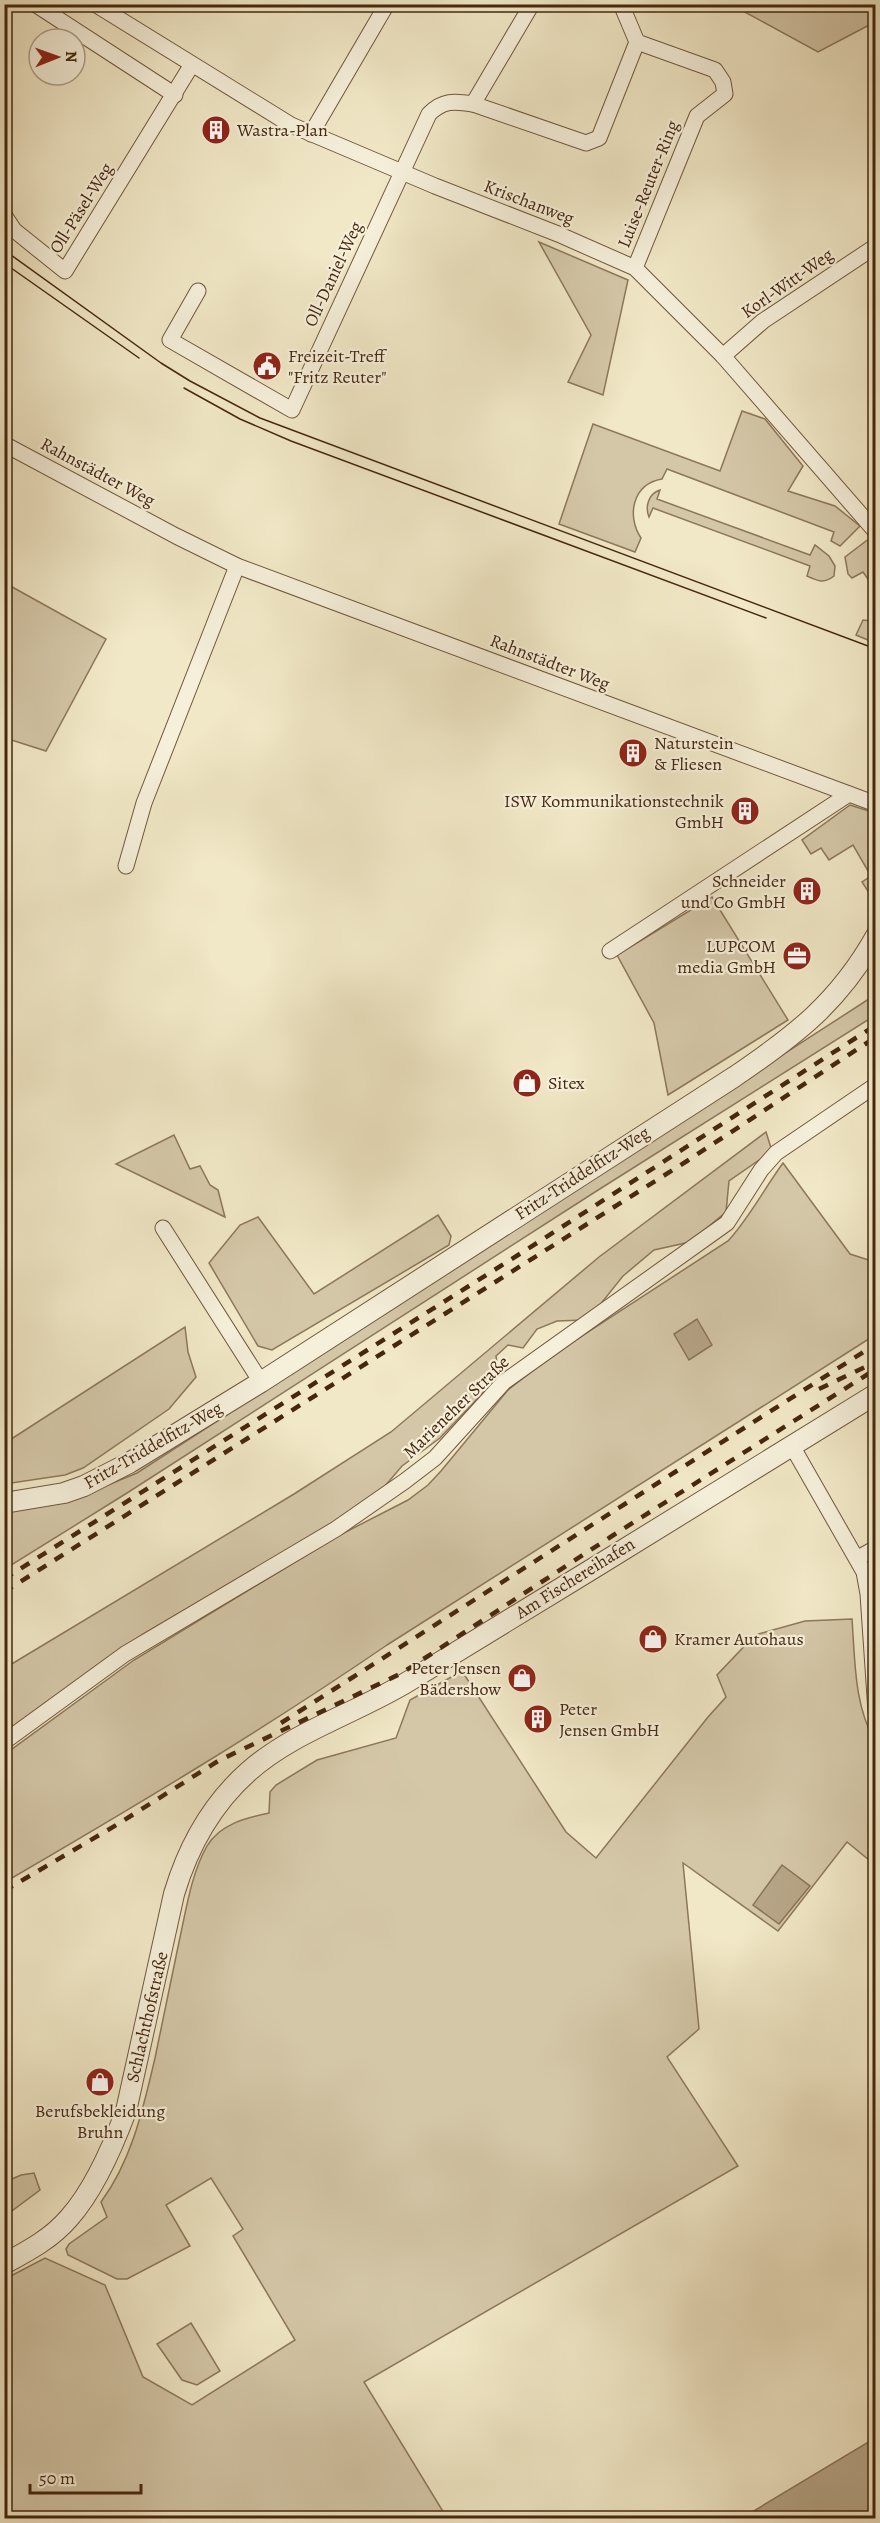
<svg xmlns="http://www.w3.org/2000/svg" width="880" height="2523" font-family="Alegreya,serif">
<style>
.green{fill:#d4c7a8;stroke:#8d775b;stroke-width:1.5}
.water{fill:#b7a688;stroke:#8a7357;stroke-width:1.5}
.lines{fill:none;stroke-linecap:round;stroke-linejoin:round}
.minor-casing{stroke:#71573c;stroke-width:17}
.tertiary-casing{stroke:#71573c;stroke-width:22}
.minor{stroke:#f6f0db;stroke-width:15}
.tertiary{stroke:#f6f0db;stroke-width:20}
.tram{stroke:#46270e;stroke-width:1.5}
.rail{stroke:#46270e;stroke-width:4.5;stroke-dasharray:10 10;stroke-linecap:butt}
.labels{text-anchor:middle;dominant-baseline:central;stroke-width:4.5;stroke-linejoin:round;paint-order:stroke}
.poi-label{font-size:18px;fill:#46270e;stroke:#f6f0db;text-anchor:start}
.street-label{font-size:18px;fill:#46270e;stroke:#f6f0db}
</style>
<rect width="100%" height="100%" fill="#f1e8c7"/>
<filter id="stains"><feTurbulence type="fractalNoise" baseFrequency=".00333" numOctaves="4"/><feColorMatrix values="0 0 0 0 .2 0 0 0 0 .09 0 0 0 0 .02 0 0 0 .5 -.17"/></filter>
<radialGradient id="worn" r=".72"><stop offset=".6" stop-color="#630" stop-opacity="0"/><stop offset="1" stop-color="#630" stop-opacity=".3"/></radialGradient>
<g class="green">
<path d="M732 5H875V22L818 52Z"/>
<path d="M539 242 628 280 603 395 568 382 591 335Z"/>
<path d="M742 411 765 419 803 466 788 491 835 506 860 526 840 546 831 541 834 532 667 469 662 479C633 484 626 515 641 538L635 552 559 524 593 424 720 471Z"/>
<path d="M660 490 657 499 810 555 815 545 829 556 835 566 834 576C824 584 818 581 807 576L810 566 653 508 649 517C645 507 648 494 660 490Z"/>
<path d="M870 538 875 545V589L863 572 852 578 848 574 845 557Z"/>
<path d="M5 583 106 639 46 751 5 738Z"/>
<path d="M875 612 876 643H875L856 635 863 620 872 621Z"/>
<path d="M850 805 875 813V902L862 882 871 876 853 845 829 860 821 848 811 854 802 840Z"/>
<path d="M712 897 788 1020 668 1095 654 1023 617 955Z"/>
<path d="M875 995 874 1016 595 1192 127 1493 5 1569V1509L81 1496 137 1473Z"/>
<path d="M766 1132 772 1151 729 1181 726 1212 690 1242 654 1250 623 1276 595 1311 583 1320 557 1321 537 1329 523 1348 508 1345 496 1356 499 1376 440 1438 402 1466 385 1486 335 1522 143 1634 96 1671 5 1734V1668L294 1494 391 1432 599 1257Z"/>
<path d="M174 1135 190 1169 200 1166 210 1185 218 1190 225 1217 116 1164Z"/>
<path d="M783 1163 850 1254 875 1262V1335L387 1645C263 1730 134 1807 5 1882L4 1755 134 1660 336 1537 408 1500 428 1485 441 1471 508 1390 554 1354 728 1241C750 1217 764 1189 783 1163Z"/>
<path d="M438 1215 451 1236 449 1245 272 1350 258 1346 209 1263 240 1225 258 1217 314 1294Z"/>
<path d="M185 1327 188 1352 196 1377 169 1409 83 1468 65 1475 5 1484V1443Z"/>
<path d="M852 1619C855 1659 854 1706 875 1741V1865L847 1842 778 1931 683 1863 699 2029 667 2057 738 2166 364 2382 447 2518H5V2279L45 2258 105 2285 143 2377 192 2405 295 2340 233 2236 243 2229 211 2178 166 2205 190 2246 127 2279H117L68 2255 66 2249 69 2244 107 2217 101 2202C132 2160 143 2109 155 2058 163 2020 171 1981 179 1942 186 1911 191 1874 207 1846 220 1824 246 1818 269 1813L270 1792 276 1785 317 1760 396 1738 410 1700 462 1671 566 1832 596 1858 708 1717 726 1697 717 1675 755 1635 805 1621Z"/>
<path d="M34 2173 40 2190 5 2216V2182L21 2175Z"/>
<path d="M191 2323 220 2371 197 2385 182 2380 157 2344Z"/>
</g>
<g class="water">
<path d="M697 1319 712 1345 689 1360 674 1334Z"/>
<path d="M782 1865 810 1886 779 1924 753 1905Z"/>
<path d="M875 2438V2518H742Z"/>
</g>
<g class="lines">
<g class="minor-casing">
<g id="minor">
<path d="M35 4 175 95"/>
<path d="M95 4 291 125 435 186 558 234 635 268 723 356 876 532"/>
<path d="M621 4 637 42 715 70 723 82 725 94 697 116 635 268"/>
<path d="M473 104 586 143 599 138 637 42"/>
<path d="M311 134 387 4"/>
<path d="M4 215 14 230 65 271 191 66"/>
<path d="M198 291 170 340 292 410 429 114C443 100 454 101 473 104L532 4"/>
<path d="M723 356 763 321 876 246"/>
<path d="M4 444 176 536 237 566 876 804"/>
<path d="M126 866 144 803 237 566"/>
<path d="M610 951 849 794"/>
<path d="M163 1228 261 1382"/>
<path d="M792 1446 864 1572 868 1594 876 1712"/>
<path d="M858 1558 876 1548"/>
<path d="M4 1742 125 1654 336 1529 405 1481 435 1458 504 1382 727 1223 761 1170 776 1153 876 1085"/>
</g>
</g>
<g class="tertiary-casing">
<g id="tertiary">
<path d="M4 1503 64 1493 84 1486 129 1463 261 1382 734 1077C796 1035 839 1002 876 936"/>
<path d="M4 2264C28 2251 51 2239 69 2218 94 2190 113 2146 126 2111L174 1894C188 1847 211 1805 248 1772 294 1731 357 1713 409 1681 565 1586 721 1490 876 1394"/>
</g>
</g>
<use href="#minor" class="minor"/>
<use href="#tertiary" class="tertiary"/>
<g class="tram">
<path d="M4 250 161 363 190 381 260 418 876 649"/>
<path d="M4 263 139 358"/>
<path d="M184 388 240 419 291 441 766 618"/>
</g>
<g class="rail">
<path d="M819 1389 865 1367"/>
<path d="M4 1579 526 1250 876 1025"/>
<path d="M4 1592 687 1161 876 1037"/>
<path d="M281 1723 876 1344"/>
<path d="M4 1891 118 1824 218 1761 402 1673 612 1536 876 1369"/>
</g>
</g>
<defs>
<g id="building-disc" transform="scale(1.5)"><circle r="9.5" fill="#8f2418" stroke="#f6f0db"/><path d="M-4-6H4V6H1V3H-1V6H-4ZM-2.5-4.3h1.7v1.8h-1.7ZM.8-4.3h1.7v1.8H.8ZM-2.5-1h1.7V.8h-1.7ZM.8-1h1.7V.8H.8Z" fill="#fff"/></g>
<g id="civic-disc" transform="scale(1.5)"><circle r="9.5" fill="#8f2418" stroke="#f6f0db"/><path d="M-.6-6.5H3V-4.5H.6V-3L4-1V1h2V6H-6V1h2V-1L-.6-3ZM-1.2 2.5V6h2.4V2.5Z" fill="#fff"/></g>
<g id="office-disc" transform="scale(1.5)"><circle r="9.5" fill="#8f2418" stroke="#f6f0db"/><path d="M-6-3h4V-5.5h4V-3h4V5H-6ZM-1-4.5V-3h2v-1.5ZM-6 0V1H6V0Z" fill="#fff"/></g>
<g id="shop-disc" transform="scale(1.5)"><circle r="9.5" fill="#8f2418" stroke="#f6f0db"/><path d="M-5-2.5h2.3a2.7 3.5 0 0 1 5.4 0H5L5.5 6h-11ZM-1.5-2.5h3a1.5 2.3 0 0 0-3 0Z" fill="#fff"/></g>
</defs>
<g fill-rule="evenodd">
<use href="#building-disc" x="216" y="130"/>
<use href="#civic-disc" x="267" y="366"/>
<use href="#building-disc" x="633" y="753"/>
<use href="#building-disc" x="745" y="811"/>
<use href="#building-disc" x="807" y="891"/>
<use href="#office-disc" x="797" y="956"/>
<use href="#shop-disc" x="527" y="1083"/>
<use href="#shop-disc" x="653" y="1639"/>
<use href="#shop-disc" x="522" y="1678"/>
<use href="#building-disc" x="538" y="1719"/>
<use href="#shop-disc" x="100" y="2082"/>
</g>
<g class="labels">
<g class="poi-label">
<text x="237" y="130">Wastra-Plan</text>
<text x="288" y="356">Freizeit-Treff<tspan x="288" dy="21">"Fritz Reuter"</tspan></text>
<text x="654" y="743">Naturstein<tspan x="654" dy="21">&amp; Fliesen</tspan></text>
<text x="724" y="801" text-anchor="end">ISW Kommunikationstechnik<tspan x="724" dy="21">GmbH</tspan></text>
<text x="786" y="881" text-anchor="end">Schneider<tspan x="786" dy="21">und Co GmbH</tspan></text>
<text x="776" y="946" text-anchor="end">LUPCOM<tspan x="776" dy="21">media GmbH</tspan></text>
<text x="548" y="1083">Sitex</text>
<text x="674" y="1639">Kramer Autohaus</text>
<text x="501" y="1668" text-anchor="end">Peter Jensen<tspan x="501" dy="21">Bädershow</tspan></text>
<text x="559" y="1709">Peter<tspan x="559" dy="21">Jensen GmbH</tspan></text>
<text x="100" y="2111" text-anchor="middle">Berufsbekleidung<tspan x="100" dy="21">Bruhn</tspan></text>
</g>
<g class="street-label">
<text transform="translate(648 184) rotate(-68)">Luise-Reuter-Ring</text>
<text transform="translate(529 202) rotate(21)">Krischanweg</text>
<text transform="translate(81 208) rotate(-58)">Oll-Päsel-Weg</text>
<text transform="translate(333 274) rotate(-65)">Oll-Daniel-Weg</text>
<text transform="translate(787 283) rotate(-35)">Korl-Witt-Weg</text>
<text transform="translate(98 472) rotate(28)">Rahnstädter Weg</text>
<text transform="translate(550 662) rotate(21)">Rahnstädter Weg</text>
<text transform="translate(582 1173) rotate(-33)">Fritz-Triddelfitz-Weg</text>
<text transform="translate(456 1407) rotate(-44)">Marieneher Straße</text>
<text transform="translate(153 1445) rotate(-30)">Fritz-Triddelfitz-Weg</text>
<text transform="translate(575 1578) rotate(-32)">Am Fischereihafen</text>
<text transform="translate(147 2017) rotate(-77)">Schlachthofstraße</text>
</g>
</g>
<rect width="880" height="2523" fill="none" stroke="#f1e8c7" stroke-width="24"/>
<rect x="6" y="6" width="868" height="2511" fill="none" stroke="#46270e" stroke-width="3"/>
<rect x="12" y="12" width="856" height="2499" fill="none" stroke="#46270e" stroke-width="1.5"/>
<g transform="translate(57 57) rotate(89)"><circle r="28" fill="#f6f0db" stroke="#b0a089" stroke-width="1.5"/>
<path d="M0-4.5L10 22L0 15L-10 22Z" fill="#8f2418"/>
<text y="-9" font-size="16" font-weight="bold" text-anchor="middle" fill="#46270e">N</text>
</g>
<path d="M30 2484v9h111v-9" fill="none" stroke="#46270e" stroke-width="3"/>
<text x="39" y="2484" font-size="18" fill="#46270e" stroke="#f6f0db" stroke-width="4.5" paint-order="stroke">50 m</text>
<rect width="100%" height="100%" filter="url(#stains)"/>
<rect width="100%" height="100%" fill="url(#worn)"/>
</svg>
